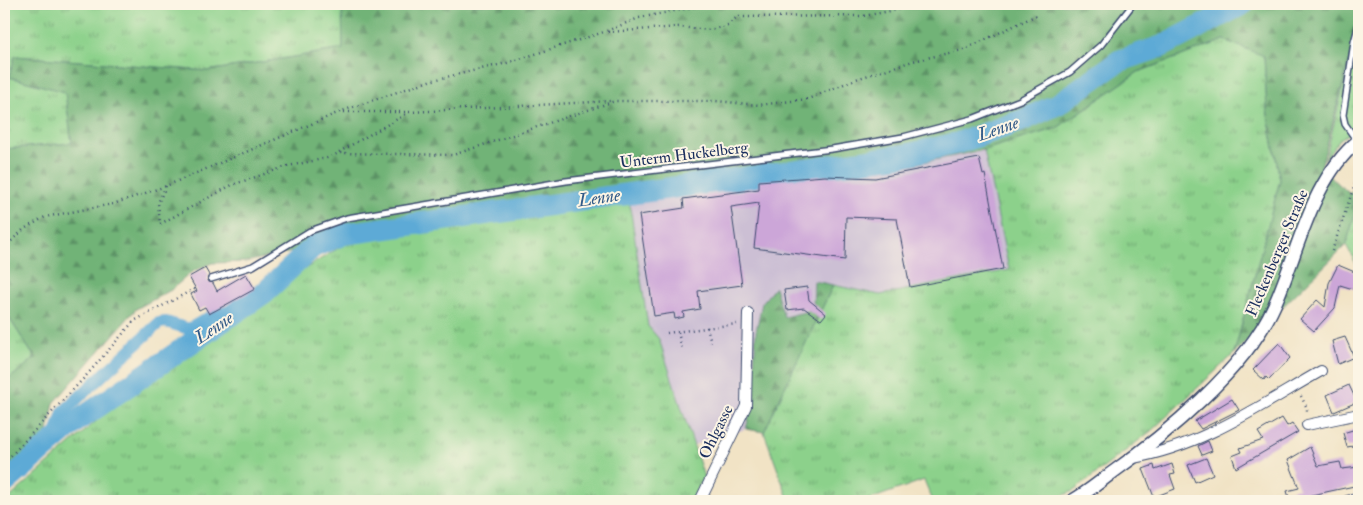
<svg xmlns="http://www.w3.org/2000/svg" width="1363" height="505" font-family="'IM FELL Double Pica',serif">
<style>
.industrial{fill:#ccbfd4}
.grass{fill:url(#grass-tufts);stroke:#548074}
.forest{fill:url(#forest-firs);stroke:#46716a}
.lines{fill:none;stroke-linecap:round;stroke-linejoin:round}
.canal{stroke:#5daad6;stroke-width:12}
.river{stroke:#5daad6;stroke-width:22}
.building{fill:#cca6d8}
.service-casing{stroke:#3b4a6d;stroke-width:8}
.minor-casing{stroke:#3b4a6d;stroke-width:12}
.tertiary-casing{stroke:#3b4a6d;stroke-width:15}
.path{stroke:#3b4a6d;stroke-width:2.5;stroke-dasharray:1 4;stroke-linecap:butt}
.service{stroke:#fff;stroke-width:5}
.minor{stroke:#fff;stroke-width:10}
.tertiary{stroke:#fff;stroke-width:12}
.labels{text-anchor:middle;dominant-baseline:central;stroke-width:4;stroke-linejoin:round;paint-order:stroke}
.street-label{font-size:16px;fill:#1b2f5e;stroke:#fcf5e5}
.water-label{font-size:18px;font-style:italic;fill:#325a88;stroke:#fcf5e5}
</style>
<defs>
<pattern id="grass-tufts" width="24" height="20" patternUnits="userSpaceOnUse" patternTransform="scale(1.25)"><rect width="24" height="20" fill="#8cd18b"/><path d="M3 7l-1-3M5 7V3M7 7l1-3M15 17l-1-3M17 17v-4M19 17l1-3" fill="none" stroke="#72aa75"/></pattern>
<pattern id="forest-firs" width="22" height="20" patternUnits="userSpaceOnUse" patternTransform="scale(1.25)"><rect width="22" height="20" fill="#71b377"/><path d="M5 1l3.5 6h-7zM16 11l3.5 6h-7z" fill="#5c9265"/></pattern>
</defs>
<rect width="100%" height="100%" fill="#fcf5e5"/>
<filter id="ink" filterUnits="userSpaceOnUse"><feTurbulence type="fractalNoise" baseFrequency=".02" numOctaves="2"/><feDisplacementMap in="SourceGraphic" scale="10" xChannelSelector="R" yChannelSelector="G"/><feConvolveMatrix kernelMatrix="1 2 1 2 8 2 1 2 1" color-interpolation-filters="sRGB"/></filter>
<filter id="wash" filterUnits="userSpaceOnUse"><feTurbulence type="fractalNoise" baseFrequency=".0096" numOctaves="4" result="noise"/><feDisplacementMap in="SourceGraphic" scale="20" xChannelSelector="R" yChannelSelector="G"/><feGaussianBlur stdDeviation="1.12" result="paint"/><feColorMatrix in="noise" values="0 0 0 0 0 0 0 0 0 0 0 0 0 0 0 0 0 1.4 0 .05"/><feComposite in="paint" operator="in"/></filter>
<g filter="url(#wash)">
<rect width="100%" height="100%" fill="#f1e3c5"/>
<path class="industrial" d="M984 150 1009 270 880 295 814 281 813 310 784 317 775 288 756 331 752 404 746 429 694 445 659 339 648 326 629 199 757 180 904 166Z"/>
<g class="grass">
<path d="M4 4H345H342L343 49 207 71 15 56 9 77 65 92 72 143 4 149Z"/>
<path d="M1359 22V127L1340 139 1325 160Z"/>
<path d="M1224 40 1264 55 1267 110 1280 180 1234 354 1151 431 1075 490 1052 501H933L924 480 865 501H789L764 432 833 285 880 295 1009 270 984 150 1057 128 1138 72Z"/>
<path d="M1359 180V269L1346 245 1355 215 1350 194Z"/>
<path d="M629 199 648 326 659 339 704 477 691 501H6L182 345 353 239Z"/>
<path d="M4 310 35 358 4 383Z"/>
</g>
<g class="forest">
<path d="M342 4H1359V22L1321 168 1350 194 1355 214 1346 245 1234 354 1280 180 1267 110 1264 56 1224 40 1138 72 1057 128 984 150 904 166 757 180 353 239 245 262 212 263 192 272 171 290 136 309 54 403 42 458 4 492V383L35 358 4 310V149L72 143 65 92 9 77 15 56 207 71 343 49Z"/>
<path d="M814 281 833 285 764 432 746 429 752 404 756 331 762 303 775 287 784 317 813 310Z"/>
</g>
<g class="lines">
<path class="canal" d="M54 441 63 412 159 323 166 322 189 329 218 312 234 313"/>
<path class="river" d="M4 484 77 421 264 293 313 247 344 234 905 155 958 143 1021 121 1058 104 1119 61 1163 46 1243 4"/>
</g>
<g id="blocks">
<g class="building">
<path d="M979 158 983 175 985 174 1003 269 910 287 897 219 846 217 845 260 754 248 759 203 731 207 742 285 698 291 700 309 683 312 684 317 675 319 674 313 654 316 639 215 684 208 683 199 759 189V181L825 176 875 178Z"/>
<path d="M1338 265 1357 273 1355 277 1358 279 1353 289 1340 285 1335 308 1314 331 1300 319 1317 300 1325 307 1329 283Z"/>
<path d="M205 268 209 275 207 281 213 283 217 291 246 274 255 289 209 314 205 307 199 310 191 294 197 291 189 277Z"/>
<path d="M807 287 809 300 826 314 821 320 804 308 787 310 784 290Z"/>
<path d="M1345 337 1354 357 1338 364 1332 341Z"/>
<path d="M1279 343 1290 358 1269 380 1266 377 1264 380 1253 370Z"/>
<path d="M1349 385 1357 402 1334 412 1327 395Z"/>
<path d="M1232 399 1239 410 1201 429 1195 421Z"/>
<path d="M1282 418 1287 426 1292 423 1298 432 1236 468 1232 456 1242 452 1240 448 1263 440 1258 432Z"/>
<path d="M1359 428V445L1347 447 1343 433Z"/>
<path d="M1208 441 1212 451 1202 455 1198 446Z"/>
<path d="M1310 447 1318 466 1340 462 1342 469 1359 467V485L1307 496 1309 501H1290L1287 491 1299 488 1288 460Z"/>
<path d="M1206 458 1213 474 1195 482 1188 465Z"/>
<path d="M1172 464 1175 474 1170 475 1175 489 1154 497 1143 469 1154 465 1155 470Z"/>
</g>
</g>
</g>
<g filter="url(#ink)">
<use href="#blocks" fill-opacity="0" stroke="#3b4a6d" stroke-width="1"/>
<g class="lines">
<g class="service-casing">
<g id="service">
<path d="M1357 141 1345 124 1343 115 1354 42 1359 24"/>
<path d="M211 279 253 266 310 231 347 218 566 181 832 149 903 137 972 119 1020 100 1070 72 1101 45 1133 4"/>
</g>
</g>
<g class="minor-casing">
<g id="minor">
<path d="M1307 425 1359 414"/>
<path d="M1133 458C1203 446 1261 405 1321 371"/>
<path d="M700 501 746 406 748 313"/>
<path d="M1347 501 1359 498"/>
</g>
</g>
<g class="tertiary-casing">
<path id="tertiary" d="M1072 501C1085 494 1097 484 1109 475 1164 436 1246 369 1274 306 1299 251 1310 181 1359 140"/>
</g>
<g class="path">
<path d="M608 32 678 27 710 30 728 25 737 17 863 16 929 4"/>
<path d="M344 112H410L611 101"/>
<path d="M339 152 408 113"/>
<path d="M166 186 158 203 160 224 232 185 288 166 327 158 339 153 453 155 615 101H716L759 105 808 99 856 79 913 61 963 50 1039 14"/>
<path d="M4 248 24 229 45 217 113 204 166 186 342 111 429 81 507 63 604 32 639 18 709 4"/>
<path d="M1332 251 1359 172"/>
<path d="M707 327 711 342"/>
<path d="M678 332 682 349"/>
<path d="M667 333 737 324"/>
<path d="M1301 396 1307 408V414"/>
<path d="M4 463 85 377 134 321 196 288"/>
</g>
<use href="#service" class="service"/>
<use href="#minor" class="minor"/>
<use href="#tertiary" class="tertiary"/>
</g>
</g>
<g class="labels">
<g class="street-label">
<text transform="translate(684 155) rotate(-7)">Unterm Huckelberg</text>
<text transform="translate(1277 253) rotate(-67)">Fleckenberger Straße</text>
<text transform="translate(716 432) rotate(-64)">Ohlgasse</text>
</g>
<g class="water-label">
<text transform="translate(998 129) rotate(-19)">Lenne</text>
<text transform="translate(599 198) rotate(-8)">Lenne</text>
<text transform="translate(214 328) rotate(-34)">Lenne</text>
</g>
</g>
<rect width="1363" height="505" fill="none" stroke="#fcf5e5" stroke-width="20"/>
</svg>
